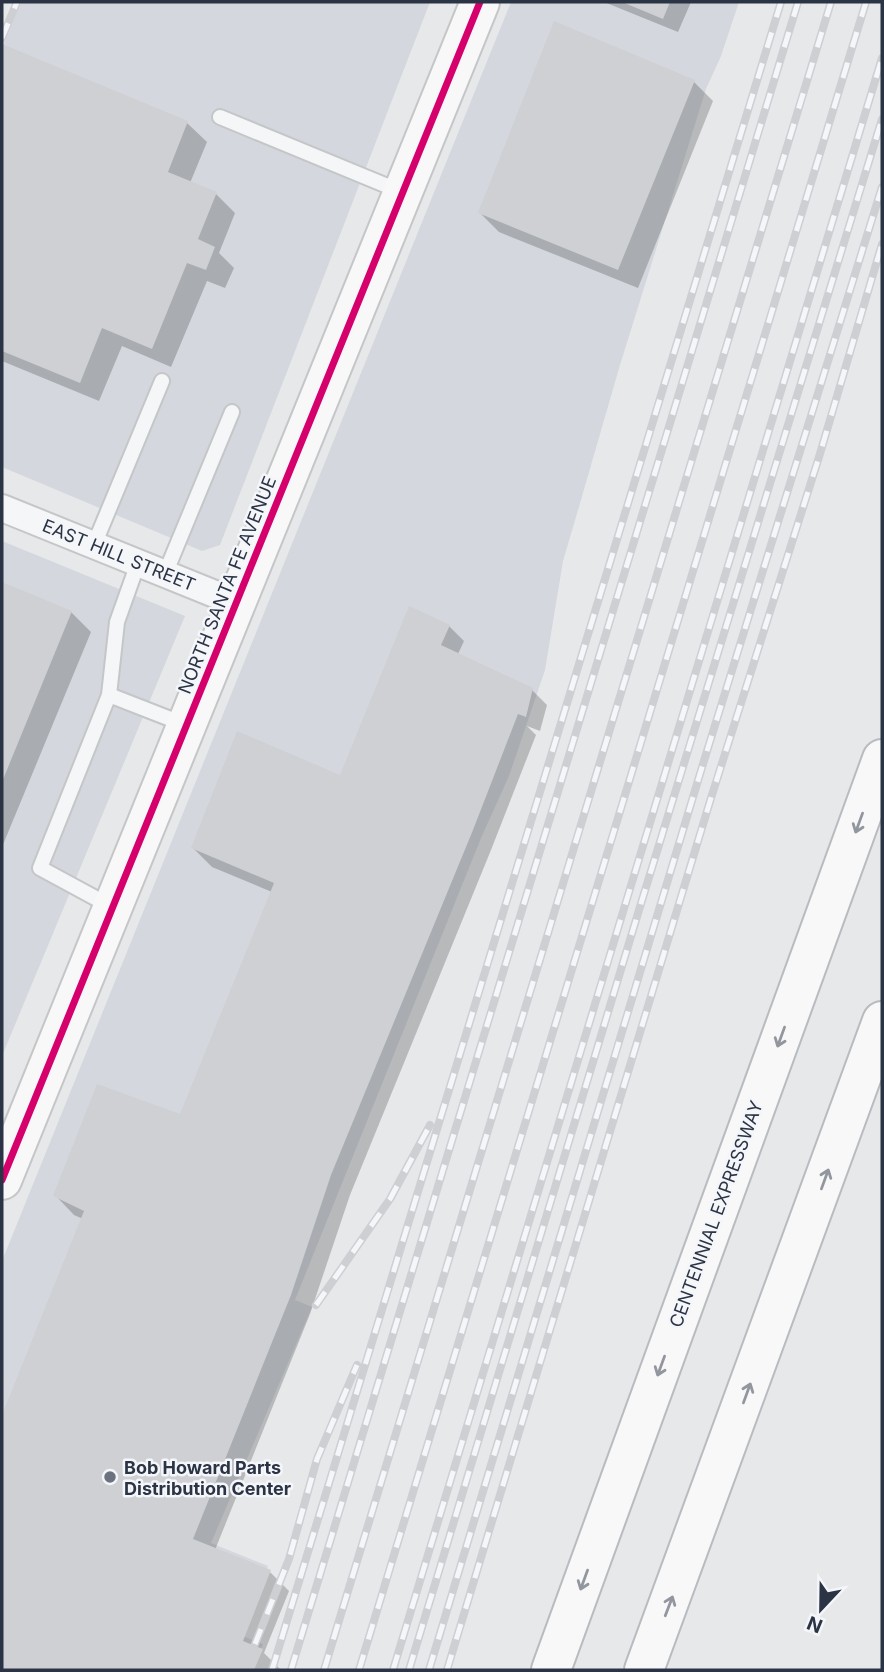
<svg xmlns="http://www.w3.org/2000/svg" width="884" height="1672" font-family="Inter,sans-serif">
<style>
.built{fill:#d4d7dd}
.shadow{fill:#0003}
.building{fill:#ced0d3}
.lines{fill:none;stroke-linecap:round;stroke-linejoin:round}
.lane-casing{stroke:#c4c6c8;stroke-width:18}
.street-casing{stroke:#c4c6c8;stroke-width:30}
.secondary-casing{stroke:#c4c6c8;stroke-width:42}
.highway-casing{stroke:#b8bbbf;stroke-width:42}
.lane{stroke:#f5f6f7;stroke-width:14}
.street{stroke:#f5f6f7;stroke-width:26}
.secondary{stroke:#f8f8f8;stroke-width:38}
.highway{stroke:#f8f8f8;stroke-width:38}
.rail-casing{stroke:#cecfd2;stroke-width:8}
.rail{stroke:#f4f6f9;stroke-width:5;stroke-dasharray:16;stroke-linecap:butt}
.cycleway-casing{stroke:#f4f6f9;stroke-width:11}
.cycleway{stroke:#d6006c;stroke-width:7}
.oneway{stroke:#92969e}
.poi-dot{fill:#6c737f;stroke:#f4f6f9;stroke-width:2.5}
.labels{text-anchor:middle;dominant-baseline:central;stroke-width:5;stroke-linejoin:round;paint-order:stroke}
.street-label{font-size:18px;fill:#2b3445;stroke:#f4f6f9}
.poi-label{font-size:18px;font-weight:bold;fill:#2b3445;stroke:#f4f6f9;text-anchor:start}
</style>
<rect width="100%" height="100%" fill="#e6e8ea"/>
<g class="built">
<path d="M21 2H430L220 545 202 551 2 467V48Z"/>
<path d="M511 2H739L721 56 706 89 620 365 576 517 563 561 545 670 509 776 481 838 295 1300 312 1307 211 1543 268 1566 240 1635 263 1644 253 1670H2V1261Z"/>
<path d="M2 541 185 616 2 1056Z"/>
</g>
<g class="shadow">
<path d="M604 2H691L678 32Z"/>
<path d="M2 46 187 123 207 142 190 183 216 194 235 213 219 253 234 268 225 288 207 281 171 367 122 346 99 401 2 361Z"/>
<path d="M694 82 713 101 638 288 499 232 480 213Z"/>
<path d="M2 584 71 612 91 632 2 847Z"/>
<path d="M449 626 464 641 458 654 532 690 547 705 540 731 527 726 536 735 491 850 350 1195 310 1314 215 1550 270 1572 289 1591 264 1653 281 1670H2V1419L83 1219 74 1215 55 1195 181 1116 272 892 212 867 193 848 341 777Z"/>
</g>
<g class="building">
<path d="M622 2H670L663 19Z"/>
<path d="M554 21 695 80 618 270 478 213Z"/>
<path d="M2 44 188 121 168 172 217 192 198 239 215 247 206 270 187 263 152 349 102 328 80 383 2 351Z"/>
<path d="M2 582 72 611 2 782Z"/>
<path d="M409 606 450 625 441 645 533 688 526 717 518 714 473 830 331 1175 291 1295 193 1539 271 1570 243 1641 263 1649 254 1670H2V1415L84 1211 53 1196 97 1084 180 1114 274 883 191 848 237 731 340 775Z"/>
</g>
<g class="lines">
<g class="lane-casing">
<g id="lane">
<path d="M220 117 402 192"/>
<path d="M94 545 162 381"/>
<path d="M165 574 232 412"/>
<path d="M109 695 117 622 138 563"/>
<path d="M112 907 40 868 109 695 186 725"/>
</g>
</g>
<g class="street-casing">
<path id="street" d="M2 508 237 603"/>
</g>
<g class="secondary-casing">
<path id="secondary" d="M2 1180 480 2"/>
</g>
<g class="highway-casing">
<g id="highway">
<path d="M551 1670 882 759"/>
<path d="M644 1670 882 1021"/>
</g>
</g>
<use href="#lane" class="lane"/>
<use href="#street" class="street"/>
<use href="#secondary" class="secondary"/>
<use href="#highway" class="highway"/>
<g class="rail-casing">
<g id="rail">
<path d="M2 38 17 2"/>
<path d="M316 1305 390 1199 430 1125"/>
<path d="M255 1644 289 1559 317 1459 357 1365"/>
<path d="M272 1670 781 2"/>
<path d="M291 1670 798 2"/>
<path d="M324 1670 831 2"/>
<path d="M359 1670 866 2"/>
<path d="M393 1670 882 58"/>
<path d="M409 1670 639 910 882 119"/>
<path d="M429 1670 703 764 882 187"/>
<path d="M447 1670 711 798 819 457 882 244"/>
</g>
</g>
<use href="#rail" class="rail"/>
<g class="cycleway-casing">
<path id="cycleway" d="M2 1180 480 2"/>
</g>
<use href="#cycleway" class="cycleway"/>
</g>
<defs><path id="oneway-shaft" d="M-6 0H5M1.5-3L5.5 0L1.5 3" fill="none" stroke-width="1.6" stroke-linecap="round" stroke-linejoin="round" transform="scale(1.75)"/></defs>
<g class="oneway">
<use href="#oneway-shaft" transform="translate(859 823) rotate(110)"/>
<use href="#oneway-shaft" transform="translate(781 1037) rotate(110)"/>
<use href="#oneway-shaft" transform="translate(825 1179) rotate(-70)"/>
<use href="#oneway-shaft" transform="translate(661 1366) rotate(110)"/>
<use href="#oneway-shaft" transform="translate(747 1393) rotate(-70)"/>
<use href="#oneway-shaft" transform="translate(584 1580) rotate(110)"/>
<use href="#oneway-shaft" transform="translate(669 1606) rotate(-69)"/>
</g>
<circle class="poi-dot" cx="110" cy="1477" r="7"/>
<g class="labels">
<g class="street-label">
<text transform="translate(119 555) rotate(22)">EAST HILL STREET</text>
<text transform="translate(227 585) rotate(-68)">NORTH SANTA FE AVENUE</text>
<text transform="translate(716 1214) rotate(-70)">CENTENNIAL EXPRESSWAY</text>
</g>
<g class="poi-label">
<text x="124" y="1467">Bob Howard Parts<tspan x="124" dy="21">Distribution Center</tspan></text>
</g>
</g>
<rect width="884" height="1672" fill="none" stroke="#2b3445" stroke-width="7"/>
<g transform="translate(821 1609) rotate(202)" stroke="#f4f6f9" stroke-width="5" paint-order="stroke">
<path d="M0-5L12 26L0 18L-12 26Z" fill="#2b3445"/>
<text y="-10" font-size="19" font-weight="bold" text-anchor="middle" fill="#2b3445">N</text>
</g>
</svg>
